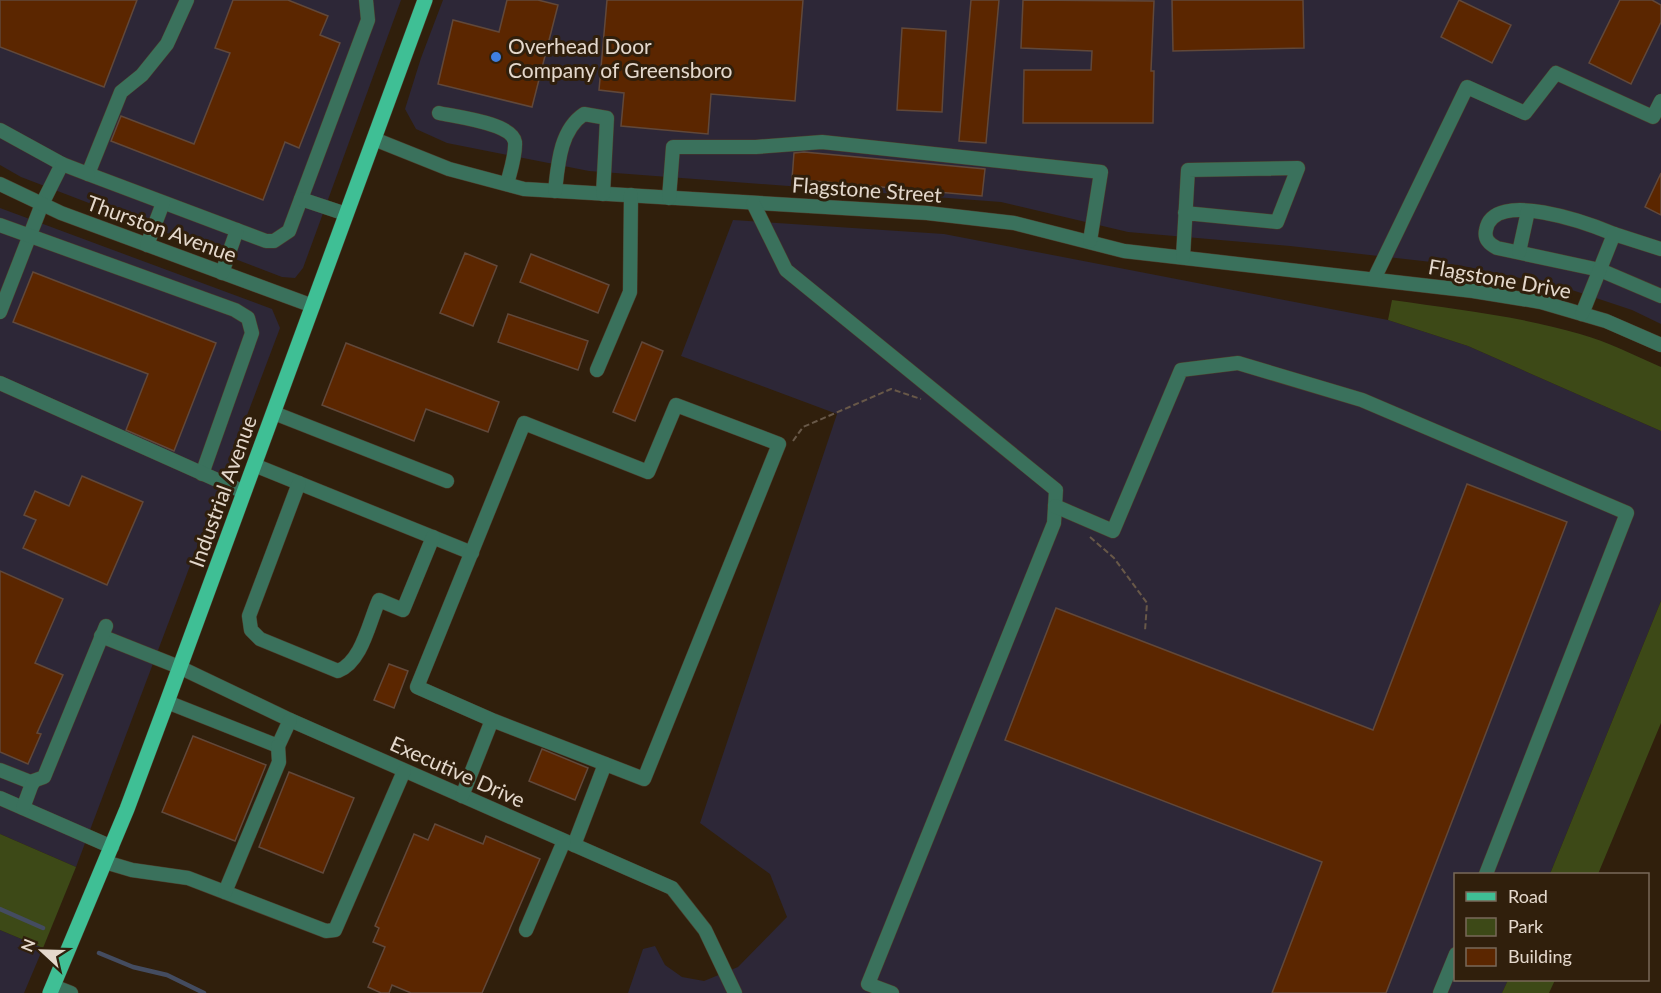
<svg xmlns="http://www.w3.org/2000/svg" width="1661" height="993" font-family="Lato,sans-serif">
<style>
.industrial{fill:#2d2737}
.green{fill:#3d4917}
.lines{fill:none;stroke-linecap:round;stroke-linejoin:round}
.stream{stroke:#444c60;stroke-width:4.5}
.building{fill:#5b2600;stroke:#61483a;stroke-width:1.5}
.minor-casing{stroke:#4d3d2b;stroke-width:15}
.major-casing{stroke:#4d3d2b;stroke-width:16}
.path{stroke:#685848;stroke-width:2;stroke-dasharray:6 3;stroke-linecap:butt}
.minor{stroke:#3a715c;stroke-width:14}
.major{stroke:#3fbf95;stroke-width:15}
.shop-dot{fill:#3f7fe0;stroke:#301f0c;stroke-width:2}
.labels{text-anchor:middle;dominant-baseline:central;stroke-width:6;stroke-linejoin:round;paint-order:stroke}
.poi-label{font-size:21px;fill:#e4d8cc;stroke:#301f0c;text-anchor:start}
.street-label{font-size:21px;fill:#e4d8cc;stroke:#301f0c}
</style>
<rect width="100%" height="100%" fill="#301f0c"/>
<g class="industrial">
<path d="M0 0H401L303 268 295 278 282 277 21 177 0 165Z"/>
<path d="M443 0H1661V324L1632 310 1563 287 1458 265 1290 246 1128 232 1001 202 589 171 447 143 416 129 405 109 421 58Z"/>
<path d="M0 208 272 309 280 328 76 867 0 834Z"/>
<path d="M733 220 944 234 1388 320 1468 346 1661 431V601L1550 874H1456V980H1508L1502 993H628L643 949 655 946 665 965 682 977 704 981 738 967 787 917 770 874 700 823 837 414 681 356Z"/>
<path d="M0 930 43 948 24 993H0Z"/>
</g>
<g class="green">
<path d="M1392 300C1454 309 1519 316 1580 334 1608 342 1634 355 1661 367V431L1468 346 1388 320Z"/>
<path d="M1661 601V723L1598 874H1550Z"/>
<path d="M0 834 76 867 43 948 0 930Z"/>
<path d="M1508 980H1555L1549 993H1502Z"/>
</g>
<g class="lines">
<g class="stream">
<path d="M0 909 43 928"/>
<path d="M99 953 133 967 167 975 204 993"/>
</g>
</g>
<g class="building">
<path d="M0 0H137L104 87 0 47Z"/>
<path d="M233 0H288L328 16 320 35 340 43 299 148 285 142 263 200 111 141 121 116 194 144 230 53 215 48Z"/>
<path d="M507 0H538L558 5 532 107 438 84 453 20 499 32Z"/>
<path d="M607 0H803L795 101 711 94 708 134 621 126 624 93 599 90Z"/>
<path d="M971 0H999L986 143 959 141Z"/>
<path d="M1023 0 1154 1 1151 71H1154L1153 123H1023L1024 70H1091L1092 51 1021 48Z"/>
<path d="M1172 0H1303L1304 48 1173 51Z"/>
<path d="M1459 0 1511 25 1492 63 1441 37Z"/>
<path d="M1620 0H1652L1661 5V22L1631 84 1589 63Z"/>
<path d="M902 28 946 31 942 112 897 110Z"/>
<path d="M804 152 985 169 982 196 792 179 794 153Z"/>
<path d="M1661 173V215L1645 207Z"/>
<path d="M465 253 497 266 473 326 440 313Z"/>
<path d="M531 254 609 285 598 313 520 282Z"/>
<path d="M33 272 216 343 174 451 126 430 148 374 13 322Z"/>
<path d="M508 314 588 341 578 370 498 342Z"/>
<path d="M642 342 663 351 635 421 613 412Z"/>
<path d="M346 343 499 402 488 432 426 409 414 441 322 405Z"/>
<path d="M82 476 143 502 107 585 23 548 36 520 24 515 35 491 69 506Z"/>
<path d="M1467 484 1567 522 1386 993H1272L1322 862 1005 740 1056 608 1373 730Z"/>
<path d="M0 571 63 599 35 663 63 675 37 733 41 734 28 764 0 752Z"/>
<path d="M389 664 408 671 394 708 374 700Z"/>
<path d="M193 736 266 765 235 841 162 812Z"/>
<path d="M542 749 588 768 575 800 529 781Z"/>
<path d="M289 772 354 798 323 873 259 847Z"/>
<path d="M435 824 483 844 486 836 540 859 482 993H411L392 985 389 993H381L368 987 385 947 373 942 379 928 375 926 414 834 428 840Z"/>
</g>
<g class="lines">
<g class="minor-casing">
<g id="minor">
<path d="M187 0 167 44 142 75 121 92 88 174 266 241H274L289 231 368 20 366 0"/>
<path d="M439 113C456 117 512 123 515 142 516 155 510 172 507 184"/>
<path d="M0 130 62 164 42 204 0 312"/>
<path d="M374 139 449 169 524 189 927 213 1014 223 1124 251 1473 291 1541 302 1606 321 1661 345"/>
<path d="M62 164 88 174"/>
<path d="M0 184 61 213 313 306"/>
<path d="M555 191C558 164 560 130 584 114L607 118 603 194"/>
<path d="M669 198 673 147H756L822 142 1101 172 1090 241"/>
<path d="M301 199 346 214"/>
<path d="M753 203 786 270 1056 490 1054 523 868 984 892 993"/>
<path d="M0 225 235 310 248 318 252 333 202 474"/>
<path d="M1614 234C1590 224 1493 188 1486 230 1484 239 1489 244 1497 248L1600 270 1661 296"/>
<path d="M147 245 163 203"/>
<path d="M1519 252 1528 211"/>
<path d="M1183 257 1188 170 1298 168 1277 222 1185 213"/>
<path d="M222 273 237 230"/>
<path d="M1374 279 1467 87 1525 113 1556 73 1653 117 1661 101"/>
<path d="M1582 314 1614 234 1661 249"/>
<path d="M597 370 630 292 631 195"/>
<path d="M0 383 244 492"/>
<path d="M274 413 447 481"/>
<path d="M254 465 472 553"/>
<path d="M299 483 249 616 251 630 260 639 338 671C362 662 369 622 379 600L403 610 433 537"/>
<path d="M1055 506 1113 531 1181 370 1238 363 1362 400 1627 513 1486 874"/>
<path d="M101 636 179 667 290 720 672 888 705 930 735 993"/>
<path d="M167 702 278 746 290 720"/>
<path d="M0 770 33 783"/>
<path d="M462 796 492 720 417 687 524 423 648 472 676 405 779 444 644 779 492 720"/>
<path d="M0 798 112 847"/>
<path d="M23 808 33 781 44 777 106 626"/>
<path d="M574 845 605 764"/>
<path d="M105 862 132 870 188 878 326 931 335 930 404 771"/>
<path d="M225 892 279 762 278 746"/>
<path d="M526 930 564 841"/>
<path d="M53 986 71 993"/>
<path d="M1440 993 1456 954"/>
</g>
</g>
<g class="major-casing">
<path id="major" d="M50 993 127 809 167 702 425 0"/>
</g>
<g class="path">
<path d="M793 441 803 427 891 389 921 399"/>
<path d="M1090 537 1114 558 1147 603 1145 631"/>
</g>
<use href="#minor" class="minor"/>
<use href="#major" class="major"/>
</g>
<circle class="shop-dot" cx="496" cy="57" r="6"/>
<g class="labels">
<g class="poi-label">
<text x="508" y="45">Overhead Door<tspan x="508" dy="24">Company of Greensboro</tspan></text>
</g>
<g class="street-label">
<text transform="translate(867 189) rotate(4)">Flagstone Street</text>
<text transform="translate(162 228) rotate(20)">Thurston Avenue</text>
<text transform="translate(1500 278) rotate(10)">Flagstone Drive</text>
<text transform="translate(222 491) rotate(-70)">Industrial Avenue</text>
<text transform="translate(458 771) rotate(24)">Executive Drive</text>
</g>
</g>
<rect x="1454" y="873" width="195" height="108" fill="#301f0c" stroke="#786959" stroke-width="1.5"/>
<rect x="1466" y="892" width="30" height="9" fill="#3fbf95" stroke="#786959" stroke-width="1.5"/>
<text x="1508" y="903" font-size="18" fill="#e4d8cc">Road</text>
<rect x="1466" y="918" width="30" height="18" fill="#3d4917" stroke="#786959" stroke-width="1.5"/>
<text x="1508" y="933" font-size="18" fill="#e4d8cc">Park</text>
<rect x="1466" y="948" width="30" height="18" fill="#5b2600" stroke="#786959" stroke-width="1.5"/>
<text x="1508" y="963" font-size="18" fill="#e4d8cc">Building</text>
<g transform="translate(42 951) rotate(292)" stroke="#301f0c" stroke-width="4.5" paint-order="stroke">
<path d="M0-4.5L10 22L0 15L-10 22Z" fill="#e4d8cc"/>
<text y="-9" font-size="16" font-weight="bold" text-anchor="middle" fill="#e4d8cc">N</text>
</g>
</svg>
